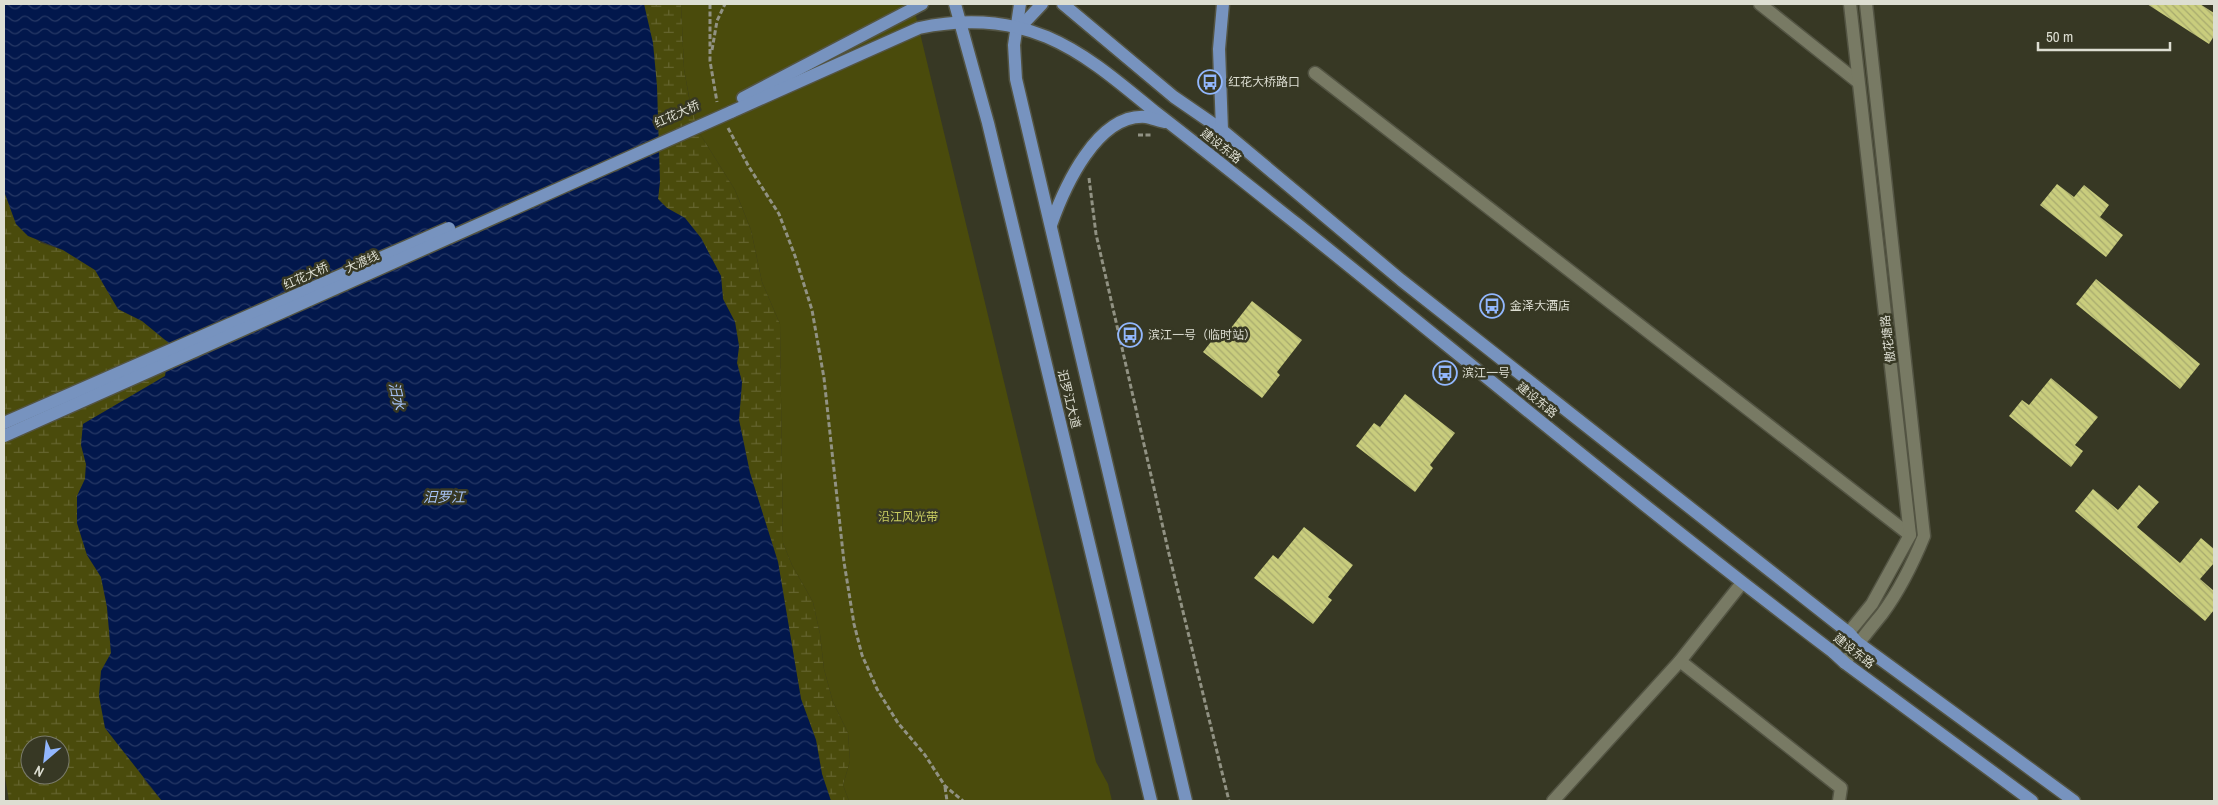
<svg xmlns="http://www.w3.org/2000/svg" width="2218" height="805" font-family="'Archivo Narrow','Noto Sans SC',sans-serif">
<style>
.wetland{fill:url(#wetland-marsh);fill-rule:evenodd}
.park{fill:#4a4b0c}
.water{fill:url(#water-waves)}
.building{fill:url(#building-back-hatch)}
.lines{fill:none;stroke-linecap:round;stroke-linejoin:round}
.minor-casing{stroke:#535443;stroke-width:15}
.major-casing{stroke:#535443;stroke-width:15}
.path{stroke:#919283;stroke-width:3;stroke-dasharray:5 2.5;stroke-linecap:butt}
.minor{stroke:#787a64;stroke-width:12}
.major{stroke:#7793bf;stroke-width:12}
.major-bridge-casing{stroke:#535443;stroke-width:15;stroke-linecap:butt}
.major-bridge{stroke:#7793bf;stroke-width:12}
.labels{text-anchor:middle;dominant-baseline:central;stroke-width:5;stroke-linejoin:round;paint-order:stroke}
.poi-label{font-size:12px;fill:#ddded2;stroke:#373824;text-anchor:start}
.street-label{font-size:12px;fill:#ddded2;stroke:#373824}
.park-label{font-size:12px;fill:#c9cd61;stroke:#373824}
.water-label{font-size:14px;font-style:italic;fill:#a8c4f8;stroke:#373824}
</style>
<defs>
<pattern id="wetland-marsh" width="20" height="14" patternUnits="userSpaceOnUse" patternTransform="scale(1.25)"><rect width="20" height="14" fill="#4a4b0c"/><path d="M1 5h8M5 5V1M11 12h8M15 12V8" fill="none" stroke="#64642e"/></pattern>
<pattern id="water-waves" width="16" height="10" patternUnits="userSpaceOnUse" patternTransform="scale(1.25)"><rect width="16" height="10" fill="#02174c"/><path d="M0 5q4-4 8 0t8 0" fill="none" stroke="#263865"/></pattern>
<pattern id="building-back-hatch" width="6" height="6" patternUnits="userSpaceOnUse" patternTransform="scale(1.25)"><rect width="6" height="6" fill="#c9cd7d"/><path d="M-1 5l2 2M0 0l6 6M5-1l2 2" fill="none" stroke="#a7aa6e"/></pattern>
</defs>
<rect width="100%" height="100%" fill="#373824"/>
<g class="wetland">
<path d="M644 4H681L684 69 690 103 700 134 735 190 751 230 762 282 780 324 783 543 792 565 813 602 820 634 824 669 833 702 848 733 850 761 843 785 849 801H831L822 774 816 740 801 699 778 562 750 473 739 420 742 382 737 363 739 346 735 322 723 299 721 276 701 238 685 218 667 208 658 199 660 181Z"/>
<path d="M4 191 16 224 41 243 63 250 95 270 118 309 142 321 170 343 166 376 83 424 81 445 86 464 85 479 77 497V523L87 555 101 577 107 607 111 653 101 671 145 781 162 801H9L4 771ZM30 745H60V775H30Z"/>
</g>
<path class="park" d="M681 4H913L1072 664 1096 762 1108 784 1112 801H849L843 785 850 761 848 733 833 702 824 669 820 634 813 602 792 565 783 543 780 324 762 282 751 230 735 190 700 134 690 102 684 69Z"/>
<path class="water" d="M4 4H644L653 43 657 86 660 181 658 199 667 208 685 218 701 238 721 276 723 299 735 322 739 346 737 363 742 382 739 420 750 473 778 562 801 699 816 740 822 774 831 801H162L105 728 99 696 101 671 111 653 107 607 101 577 87 555 77 523V496L85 479 86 464 81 445 83 424 165 376 170 344 142 321 118 309 95 270 63 250 28 236 16 224 4 191Z"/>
<g class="building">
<path d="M2147 4H2200L2214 13V36L2209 44Z"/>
<path d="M2057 184 2074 197 2084 185 2109 205 2100 217 2123 235 2106 257 2040 205Z"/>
<path d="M2096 279 2200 364 2180 389 2076 304Z"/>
<path d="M1252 301 1302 340 1277 372 1280 375 1262 398 1203 352 1221 329 1227 333Z"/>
<path d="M2051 378 2098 417 2075 445 2083 451 2071 467 2009 416 2022 400 2029 405Z"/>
<path d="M1405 394 1455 433 1430 465 1433 468 1415 492 1356 446 1374 423 1380 427Z"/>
<path d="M2139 485 2159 502 2137 527 2180 563 2201 538 2214 549V563L2200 579 2214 591V610L2205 621 2075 511 2093 489 2118 510Z"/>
<path d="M1304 527 1353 565 1328 597 1332 600 1313 624 1254 578 1273 555 1278 559Z"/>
</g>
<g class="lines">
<g class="minor-casing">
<g id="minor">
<path d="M1760 4 1858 82"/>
<path d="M1315 73 1910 535"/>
<path d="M1833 652 1872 604 1910 535 1850 4"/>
<path d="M1680 661 1841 788 1839 801"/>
<path d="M1845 663C1856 645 1869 630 1882 614 1899 591 1913 563 1924 536L1866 4"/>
<path d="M1553 801 1680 661 1742 583"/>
</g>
</g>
<g class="major-casing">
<g id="major">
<path d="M955 4 988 123 1151 801"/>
<path d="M1020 4 1014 45 1016 79 1186 801"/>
<path d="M1063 4 1174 97 1222 130 1401 280 1849 633 1857 642 2074 801"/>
<path d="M1017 26 1026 21 1042 4"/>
<path d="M743 98 922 4"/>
<path d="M731 112 919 28C962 19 1006 20 1047 37 1087 54 1121 84 1154 111 1202 148 1249 186 1297 224 1475 367 1651 514 1833 652L1845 663 2032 801"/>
<path d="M1222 130 1219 49 1223 4"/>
<path d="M1051 225C1064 188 1097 113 1146 117 1152 118 1159 121 1165 122"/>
</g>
</g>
<g class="path">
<path d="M710 4V61L717 102"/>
<path d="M712 50 717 21 725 4"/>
<path d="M728 128 749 167 779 214 795 256 812 310 824 378 844 562 854 624 862 655 877 689 898 723 925 755 945 786 963 801"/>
<path d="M1138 135H1152"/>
<path d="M1089 178 1096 234 1169 554 1229 801"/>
<path d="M945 787 947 801"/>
</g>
<use href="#minor" class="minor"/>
<use href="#major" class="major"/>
<g class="major-bridge-casing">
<g id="major-bridge">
<path d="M4 423 449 228"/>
<path d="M4 436 731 112"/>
</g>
</g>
<use href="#major-bridge" class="major-bridge"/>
</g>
<defs>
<g id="bus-ring" transform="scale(1.25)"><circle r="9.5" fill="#373824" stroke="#92b7fd" stroke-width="1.5"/><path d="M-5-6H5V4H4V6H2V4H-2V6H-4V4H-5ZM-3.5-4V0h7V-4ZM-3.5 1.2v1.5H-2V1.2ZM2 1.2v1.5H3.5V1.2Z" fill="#92b7fd"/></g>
</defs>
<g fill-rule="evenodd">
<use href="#bus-ring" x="1210" y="82"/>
<use href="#bus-ring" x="1492" y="306"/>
<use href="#bus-ring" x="1130" y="335"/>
<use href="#bus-ring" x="1445" y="373"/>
</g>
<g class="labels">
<g class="poi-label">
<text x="1228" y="82">红花大桥路口</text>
<text x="1510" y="306">金泽大酒店</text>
<text x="1148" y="335">滨江一号（临时站）</text>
<text x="1462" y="373">滨江一号</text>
</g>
<g class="street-label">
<text transform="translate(677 114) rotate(-24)">红花大桥</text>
<text transform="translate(1221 146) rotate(38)">建设东路</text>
<text transform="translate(362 262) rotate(-24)">大渡线</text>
<text transform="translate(306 276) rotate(-24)">红花大桥</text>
<text transform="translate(1888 339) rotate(-97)">傲花塘路</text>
<text transform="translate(1069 399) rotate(76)">汨罗江大道</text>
<text transform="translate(1537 400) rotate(39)">建设东路</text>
<text transform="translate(1854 651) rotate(38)">建设东路</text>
</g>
<g class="park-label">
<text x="908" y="517">沿江风光带</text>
</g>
<g class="water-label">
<text transform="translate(397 396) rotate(77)">汨水</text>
<text x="444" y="497">汨罗江</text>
</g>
</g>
<rect width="2218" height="805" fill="none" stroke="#ddded2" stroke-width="10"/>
<g transform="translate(45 760) rotate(208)"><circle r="24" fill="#373824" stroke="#797a6a"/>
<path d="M0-4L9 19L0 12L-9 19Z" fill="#92b7fd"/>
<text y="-8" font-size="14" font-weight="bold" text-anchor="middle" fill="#ddded2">N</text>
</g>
<path d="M2038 42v8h132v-8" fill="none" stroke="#ddded2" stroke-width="2.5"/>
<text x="2046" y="42" font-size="15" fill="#ddded2" stroke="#373824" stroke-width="4" paint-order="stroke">50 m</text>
</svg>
